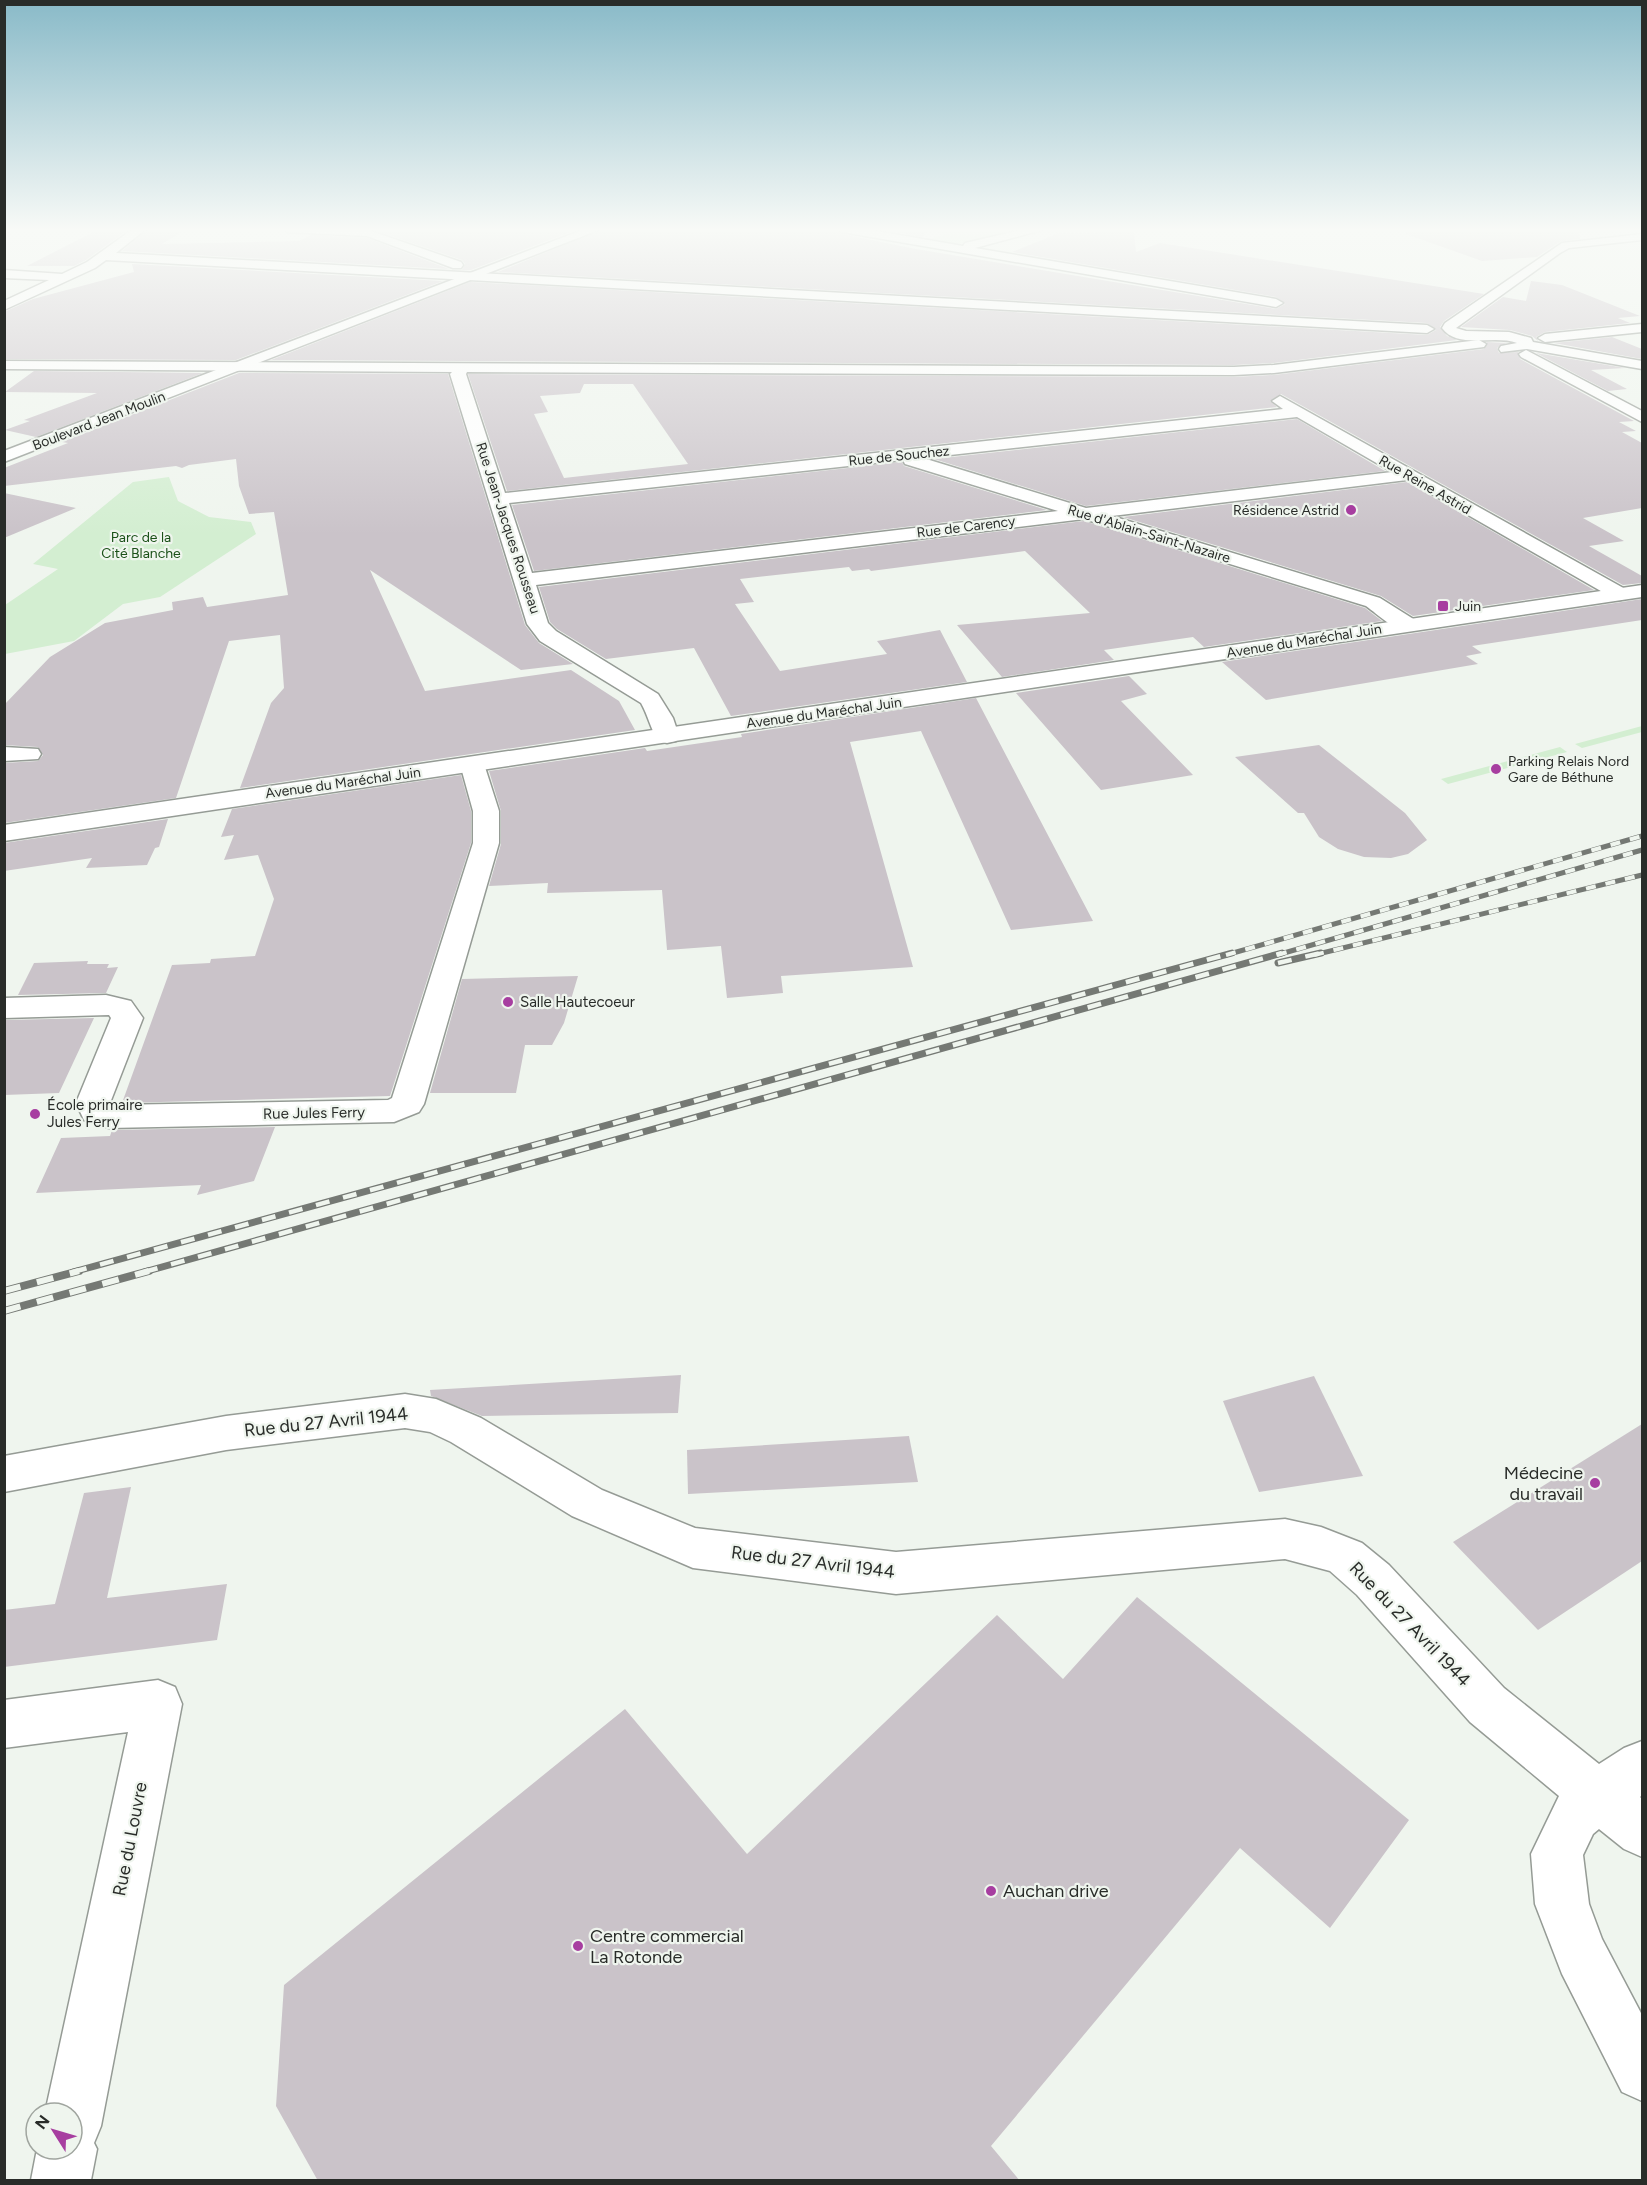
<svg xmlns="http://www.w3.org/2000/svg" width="1647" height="2185" font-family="Figtree,sans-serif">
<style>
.green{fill:#d3eed1}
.building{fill:#cac3c9;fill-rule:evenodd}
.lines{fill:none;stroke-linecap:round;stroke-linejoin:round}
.minor-casing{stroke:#959b95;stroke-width:3}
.major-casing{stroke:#959b95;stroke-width:3}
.minor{fill:#fff;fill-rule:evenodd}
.major{fill:#fff;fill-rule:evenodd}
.rail-far2-casing{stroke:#757974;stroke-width:5}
.rail-far1-casing{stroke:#757974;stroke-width:7}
.rail-casing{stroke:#757974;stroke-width:8}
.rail-far2{stroke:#eff5ee;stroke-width:4;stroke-dasharray:10;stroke-linecap:butt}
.rail-far1{stroke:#eff5ee;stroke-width:4.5;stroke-dasharray:14;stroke-linecap:butt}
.rail{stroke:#eff5ee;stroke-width:6;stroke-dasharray:17;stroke-linecap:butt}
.poi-dot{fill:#a73ea0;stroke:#eff5ee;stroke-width:2}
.labels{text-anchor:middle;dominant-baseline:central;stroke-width:4.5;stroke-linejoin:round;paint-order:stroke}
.far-street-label{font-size:14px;fill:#292c29;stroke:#eff5ee}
.far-poi-label{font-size:14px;fill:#292c29;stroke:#eff5ee;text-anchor:start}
.far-park-label{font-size:14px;fill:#1b5119;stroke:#eff5ee}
.poi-label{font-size:15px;fill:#292c29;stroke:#eff5ee;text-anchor:start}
.street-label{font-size:15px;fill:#292c29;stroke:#eff5ee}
.near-street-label{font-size:18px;fill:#292c29;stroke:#eff5ee}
.near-poi-label{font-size:18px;fill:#292c29;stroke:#eff5ee;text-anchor:start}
</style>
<rect width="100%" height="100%" fill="#eff5ee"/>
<g class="green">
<path d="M935 229H1022L958 244 930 239 942 235Z"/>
<path d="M169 477 178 501 209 517 251 522 256 534 160 597 123 604 74 641 5 654V605L58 569 33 564 133 482Z"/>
<path d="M1642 726V732L1582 748 1575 744Z"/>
<path d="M1560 747 1567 752 1448 784 1441 779Z"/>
</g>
<g class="building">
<path d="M99 229H129L86 260 74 266H27Z"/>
<path d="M148 229H186L162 244 299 241 311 235 367 238 449 269 122 251Z"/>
<path d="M405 229H578L471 270H462L465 264 462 260 374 230Z"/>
<path d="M603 229H835L842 234 916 249 1276 309 1285 304 1276 297 1012 252 1059 233 1134 232 1136 252 1160 243 1484 294 1444 321 1440 327 1447 336 1457 340 1274 363 1234 365 271 360 470 282 1427 335 1436 330 1427 323 498 272Z"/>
<path d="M881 229H930L922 237Z"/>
<path d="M1406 229H1579L1580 239 1561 241 1537 257 1482 261 1406 234Z"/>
<path d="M132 264 443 281 236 360 4 359V312L33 299 134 272Z"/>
<path d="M1531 281 1562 285 1640 316 1618 318 1630 323 1545 332 1536 337 1538 341 1532 336 1510 330 1461 327 1503 297 1526 301Z"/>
<path d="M1612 337 1642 349V359L1554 343Z"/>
<path d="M1487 342 1506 343 1497 348 1499 353 1518 352 1520 359 1634 421 1619 422 1636 431 1622 432 1642 443V508L1583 518 1624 541 1589 546 1642 576V583L1623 585 1281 394 1270 401 1277 407 507 491 468 374 1234 377 1274 375 1484 349ZM584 384H633L688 464 564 478 534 414 548 412 540 396 580 393Z"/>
<path d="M1536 353 1625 368 1591 370 1627 389 1608 391Z"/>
<path d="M34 371 203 373 36 437 5 430 30 421 24 420 97 393 5 392Z"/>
<path d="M239 373 448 374 525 625 539 643 573 664 521 670 370 570 425 691 571 670 619 701 635 730 240 788 271 703 284 688 280 635 229 641 176 798 4 823V763L38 761 43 755 38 747 4 745V705L50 657 105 623 173 610 172 602 203 597 207 607 288 595 274 512 249 514 239 486 236 459 189 465 182 468 176 466 4 486V468L68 443 62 442Z"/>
<path d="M1297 419 1385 471 1086 506 934 459Z"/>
<path d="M902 462 904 466 1047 510 534 571 512 505Z"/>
<path d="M1407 482 1594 590 1413 616 1381 596 1123 517Z"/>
<path d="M4 493 76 508 4 538Z"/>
<path d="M1084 521 1365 608 1382 621 1204 647 1193 637 1104 650 1114 660 1002 677 957 625 1090 613 1025 551 871 571 869 569 852 571 849 567 740 579 754 602 735 604 780 671 887 654 877 641 940 630 967 682 731 716 694 648 606 659 557 629 550 622 539 587Z"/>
<path d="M1642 599V620L1472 646 1482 653 1466 656 1478 664 1266 700 1222 662Z"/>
<path d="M1129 676 1147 694 1121 701 1193 775 1101 790 1016 693Z"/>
<path d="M976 698 1093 921 1011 930 921 731 850 742 913 967 781 976 783 993 727 998 721 946 667 950 662 890 547 893 548 883 489 886 501 844V811L489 771 645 748 647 751 742 737 741 734Z"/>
<path d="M1319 745 1405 813 1427 840 1408 854 1391 858 1364 857 1338 849 1319 837 1304 813H1298L1235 757Z"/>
<path d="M461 775 471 811V843L390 1096 122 1103 172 965 210 963 211 959 255 956 274 899 258 855 224 860 234 835 221 837 232 809Z"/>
<path d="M168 819 159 847 155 848 147 865 86 868 92 858 4 871V843Z"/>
<path d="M88 961 87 964H109L107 968 118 967 106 993 18 995 34 963Z"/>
<path d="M578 976 564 1023 552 1045H525L516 1093H430L462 979Z"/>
<path d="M94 1018 59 1093 4 1095 6 1020Z"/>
<path d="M275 1127 254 1181 197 1195 201 1185 36 1193 61 1138 110 1136 112 1130Z"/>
<path d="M681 1375 678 1413 482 1416 431 1396 430 1390Z"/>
<path d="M1314 1376 1363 1476 1259 1492 1223 1401Z"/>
<path d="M1642 1424V1561L1538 1630 1453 1542Z"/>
<path d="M909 1436 918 1482 688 1494 687 1450Z"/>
<path d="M131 1487 107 1598 227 1584 217 1640 4 1667V1610L55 1604 84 1493Z"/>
<path d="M1137 1597 1409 1820 1330 1928 1240 1848 991 2146 1020 2181H318L276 2106 284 1985 625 1709 747 1854 997 1615 1063 1679Z"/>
</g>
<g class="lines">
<g class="minor-casing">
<g id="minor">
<path d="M133 229H146L116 253 1427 325 1434 329 1427 333 106 260 95 268 4 310V301L49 280 4 278V270L62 274 87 262Z"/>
<path d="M282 229 368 230 461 262 463 265 461 268H453L367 236 287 232Z"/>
<path d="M837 229H865L963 246 965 243 1025 229H1046L975 248 1276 299 1283 303 1276 307 842 232Z"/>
<path d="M1642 234V240L1569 248 1560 253 1456 328 1466 331 1509 332 1531 338 1533 342 1642 361V369L1527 349 1501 352 1499 349 1501 346 1517 343C1494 334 1458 350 1442 328L1445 323 1562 243Z"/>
<path d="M1642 324V332L1545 342 1538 338 1545 334Z"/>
<path d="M1479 340 1486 344 1484 347 1274 373 1234 375 467 372 466 374 505 493 1283 409 1272 401 1280 396 1627 590 1630 594 1627 598 1620 600 1613 598 1407 480 1112 516 1380 598 1415 620 1418 625 1415 630C1397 634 1380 616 1366 606L1084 519 536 585 548 623 556 631 658 694 673 718 679 736 676 741 667 743 658 741C651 730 648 715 641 703L540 641 527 624 450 374 452 372 4 369V361L1234 367 1274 365ZM1297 417 1392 472 1086 508 923 458ZM903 460 905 464 1058 511 532 573 509 503Z"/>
<path d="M1526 350 1642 411V422L1521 357 1519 354Z"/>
<path d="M4 747 38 749 41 754 38 759 4 761Z"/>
<path d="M472 757 481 759 484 764 499 811V843L424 1104 419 1112 394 1122 109 1128 84 1120 76 1103 111 1018 109 1015 4 1018V998L106 995 131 1001 143 1018 110 1103 112 1105 388 1100 392 1098 473 843V811L460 764 463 759Z"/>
<path d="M405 1394 436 1399 481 1418 602 1490 695 1528 896 1552 1285 1519 1321 1527 1362 1543 1389 1565 1504 1688 1599 1764 1624 1748 1642 1741V1795L1640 1797 1642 1799V1857L1624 1849 1599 1829 1593 1834 1583 1855 1589 1904 1602 1939 1642 2015V2101L1622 2092 1562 1974 1535 1904 1531 1854 1559 1796 1470 1722 1357 1595 1330 1571 1285 1559 896 1594 693 1568 572 1516 451 1442 430 1432 405 1428 226 1450 4 1492V1456L226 1416Z"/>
<path d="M158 1680 175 1687 182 1704 101 2126 94 2143 97 2149 91 2180H31L37 2149H72V2113H45L128 1732 4 1748V1700Z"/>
</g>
</g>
<g class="major-casing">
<g id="major">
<path d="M585 229H601L4 462V451Z"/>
<path d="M1642 585V597L4 841V825Z"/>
</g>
</g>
<use href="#minor" class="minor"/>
<use href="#major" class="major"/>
<g class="rail-far2-casing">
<g id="rail-far2">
<path d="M1226 955 1642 836"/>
<path d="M1277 955 1642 850"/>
<path d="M1314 955 1642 875"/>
</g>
</g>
<g class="rail-far1-casing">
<g id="rail-far1">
<path d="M1278 963 1321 953"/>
<path d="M73 1272 1232 953"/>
<path d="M144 1272 1282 953"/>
</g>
</g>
<g class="rail-casing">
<g id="rail">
<path d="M4 1291 79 1271"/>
<path d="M4 1311 149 1271"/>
</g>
</g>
<use href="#rail-far2" class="rail-far2"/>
<use href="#rail-far1" class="rail-far1"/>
<use href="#rail" class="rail"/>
</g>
<linearGradient id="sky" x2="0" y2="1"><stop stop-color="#89bac8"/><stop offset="0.43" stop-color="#f8faf7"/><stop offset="1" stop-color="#f8faf7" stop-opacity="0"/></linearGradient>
<rect width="1647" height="535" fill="url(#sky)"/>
<g class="poi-dot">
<circle cx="1351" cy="510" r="6"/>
<rect x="1437" y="600" width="12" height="12" rx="3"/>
<circle cx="1496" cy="769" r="6"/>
<circle cx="508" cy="1002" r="6"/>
<circle cx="35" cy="1114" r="6"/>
<circle cx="1595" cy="1483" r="6"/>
<circle cx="991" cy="1891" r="6"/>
<circle cx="578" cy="1946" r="6"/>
</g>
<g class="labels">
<g class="far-street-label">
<text transform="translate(99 421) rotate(-21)">Boulevard Jean Moulin</text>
<text transform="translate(899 456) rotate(-6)">Rue de Souchez</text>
<text transform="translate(1425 485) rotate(30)">Rue Reine Astrid</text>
<text transform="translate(966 527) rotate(-7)">Rue de Carency</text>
<text transform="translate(508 528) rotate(72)">Rue Jean-Jacques Rousseau</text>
<text transform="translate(1149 534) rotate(17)">Rue d'Ablain-Saint-Nazaire</text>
<text transform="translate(1304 641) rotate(-9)">Avenue du Maréchal Juin</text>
<text transform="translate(824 713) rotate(-8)">Avenue du Maréchal Juin</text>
<text transform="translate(343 783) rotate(-8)">Avenue du Maréchal Juin</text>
</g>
<g class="far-poi-label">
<text x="1339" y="510" text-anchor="end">Résidence Astrid</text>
<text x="1455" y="606">Juin</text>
<text x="1508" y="761">Parking Relais Nord<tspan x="1508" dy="16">Gare de Béthune</tspan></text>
</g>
<g class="far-park-label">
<text x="141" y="537">Parc de la<tspan x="141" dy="16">Cité Blanche</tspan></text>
</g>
<g class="poi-label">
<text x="520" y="1002">Salle Hautecoeur</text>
<text x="47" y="1105">École primaire<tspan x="47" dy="17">Jules Ferry</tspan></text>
</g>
<g class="street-label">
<text transform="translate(314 1113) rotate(-1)">Rue Jules Ferry</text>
</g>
<g class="near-street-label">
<text transform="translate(326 1422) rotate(-6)">Rue du 27 Avril 1944</text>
<text transform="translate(813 1562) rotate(7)">Rue du 27 Avril 1944</text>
<text transform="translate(1410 1624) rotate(46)">Rue du 27 Avril 1944</text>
<text transform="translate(130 1839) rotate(-79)">Rue du Louvre</text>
</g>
<g class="near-poi-label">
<text x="1583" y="1473" text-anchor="end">Médecine<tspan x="1583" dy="21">du travail</tspan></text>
<text x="1003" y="1891">Auchan drive</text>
<text x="590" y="1936">Centre commercial<tspan x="590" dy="21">La Rotonde</tspan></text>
</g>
</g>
<rect width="1647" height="2185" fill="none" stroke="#292c29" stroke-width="12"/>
<g transform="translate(54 2131) rotate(307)"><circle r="28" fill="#eff5ee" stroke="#a0a59f" stroke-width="1.5"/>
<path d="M0-4.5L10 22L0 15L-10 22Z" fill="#a73ea0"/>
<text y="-9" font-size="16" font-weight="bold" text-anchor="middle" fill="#292c29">N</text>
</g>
</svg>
